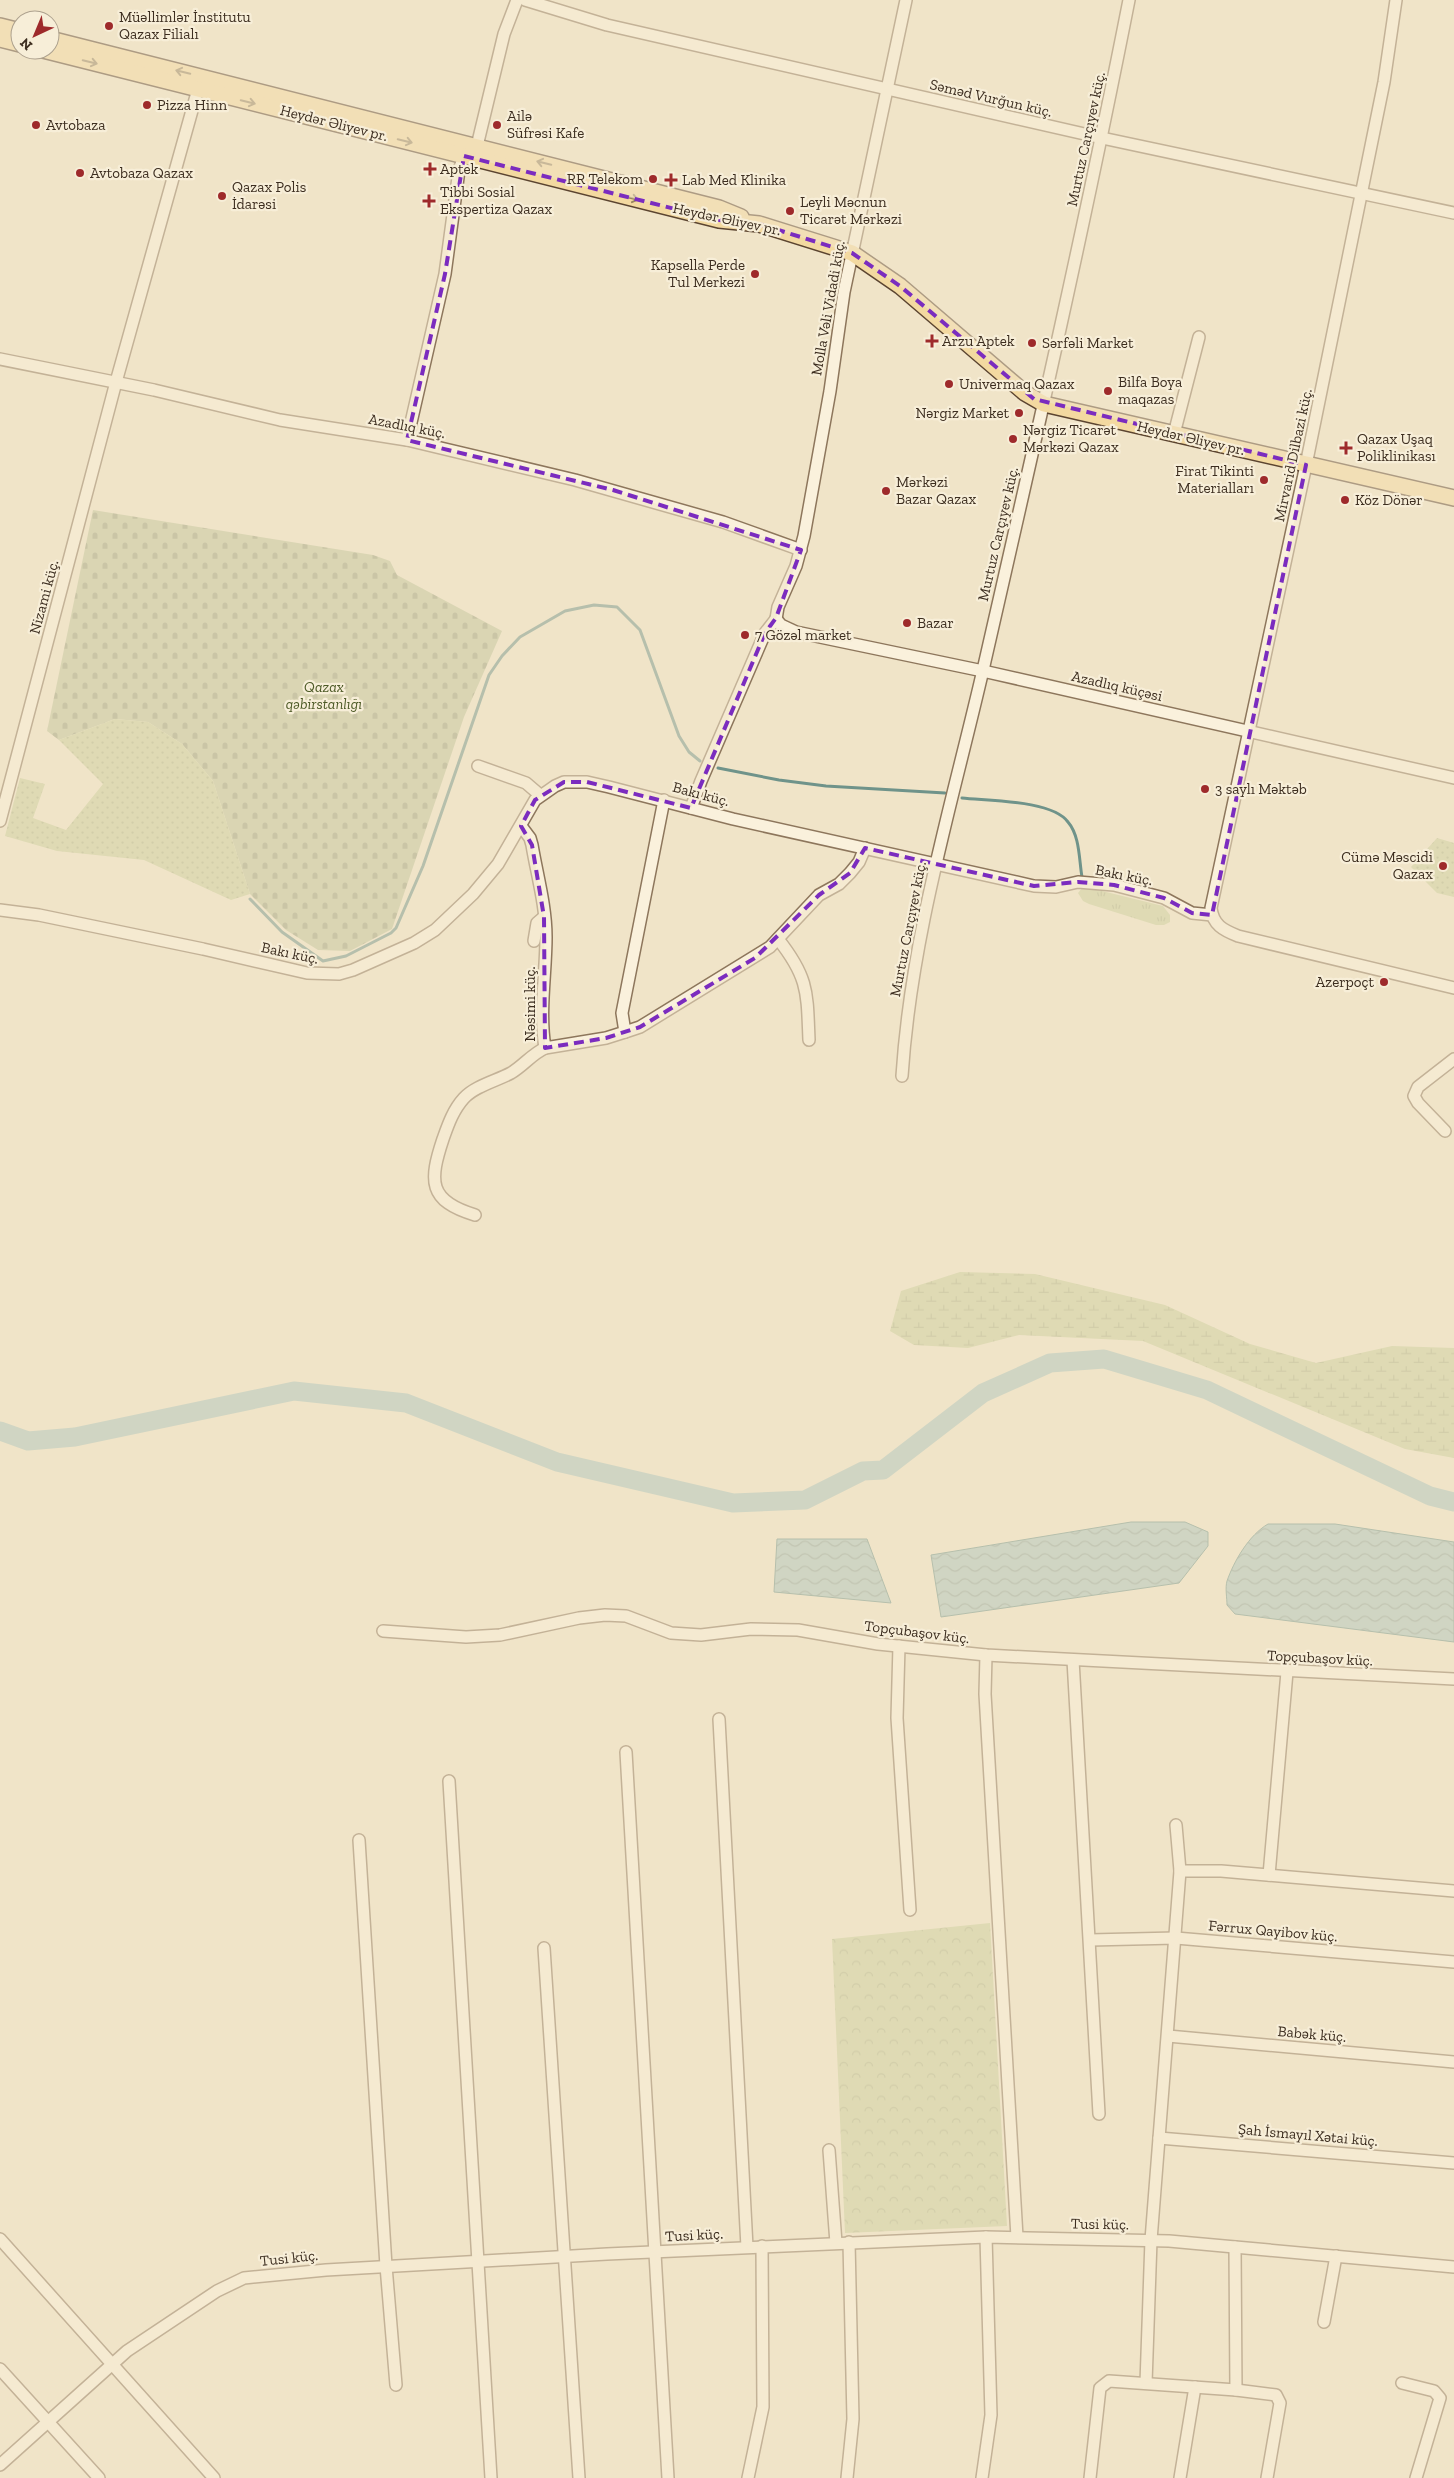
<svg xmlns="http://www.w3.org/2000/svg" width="1454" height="2478" font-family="'Zilla Slab',serif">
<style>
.grass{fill:url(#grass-tufts)}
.forest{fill:url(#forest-crowns)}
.wetland{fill:url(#wetland-marsh)}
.cemetery{fill:url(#cemetery-stones)}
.park{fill:url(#park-dots)}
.water{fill:url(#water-waves);stroke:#6f938a}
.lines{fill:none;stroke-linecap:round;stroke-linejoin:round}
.stream{stroke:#6f938a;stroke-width:3}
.river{stroke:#a9c4bc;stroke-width:19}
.minor-casing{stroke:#8d765c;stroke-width:14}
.major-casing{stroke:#5b4430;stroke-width:18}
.minor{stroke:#faf1dc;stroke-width:11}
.major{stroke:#f3d9a0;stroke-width:15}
.oneway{stroke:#988460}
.marked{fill:none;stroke:#7b2cbf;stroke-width:4;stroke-dasharray:10 6;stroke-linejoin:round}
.poi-dot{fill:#9e2a2b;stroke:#f7eed8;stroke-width:2}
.labels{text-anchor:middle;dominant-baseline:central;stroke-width:4.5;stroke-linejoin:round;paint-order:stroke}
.poi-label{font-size:15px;fill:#3d2e20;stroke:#f7eed8;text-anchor:start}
.street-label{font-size:15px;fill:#3d2e20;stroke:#f7eed8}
.park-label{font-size:15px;font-style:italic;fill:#4d5a26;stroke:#f7eed8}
</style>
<defs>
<pattern id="grass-tufts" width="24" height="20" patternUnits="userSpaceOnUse" patternTransform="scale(1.25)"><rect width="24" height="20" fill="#c9cf9b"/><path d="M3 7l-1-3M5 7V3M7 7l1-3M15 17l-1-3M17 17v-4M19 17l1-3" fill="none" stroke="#aeb285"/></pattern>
<pattern id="forest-crowns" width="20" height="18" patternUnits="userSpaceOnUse" patternTransform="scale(1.25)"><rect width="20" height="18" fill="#c9cf9b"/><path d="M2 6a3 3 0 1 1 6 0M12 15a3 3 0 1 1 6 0" fill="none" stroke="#aeb285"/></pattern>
<pattern id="wetland-marsh" width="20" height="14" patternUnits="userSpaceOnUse" patternTransform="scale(1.25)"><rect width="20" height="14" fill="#c9cf9b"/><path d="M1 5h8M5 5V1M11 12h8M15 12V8" fill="none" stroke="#aeb285"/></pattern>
<pattern id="cemetery-stones" width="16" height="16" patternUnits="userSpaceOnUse" patternTransform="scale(1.25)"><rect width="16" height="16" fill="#bfc49a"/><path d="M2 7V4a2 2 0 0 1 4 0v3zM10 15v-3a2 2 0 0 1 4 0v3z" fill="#9ca07d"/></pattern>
<pattern id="park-dots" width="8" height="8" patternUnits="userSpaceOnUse" patternTransform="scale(1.25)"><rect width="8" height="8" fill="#c9cf9b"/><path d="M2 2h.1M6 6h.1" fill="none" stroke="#aeb285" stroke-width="1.8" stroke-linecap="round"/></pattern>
<pattern id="water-waves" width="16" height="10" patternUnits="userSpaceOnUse" patternTransform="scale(1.25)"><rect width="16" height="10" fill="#a9c4bc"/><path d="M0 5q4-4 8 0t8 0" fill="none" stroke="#8ba098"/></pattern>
</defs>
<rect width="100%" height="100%" fill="#f0e4c8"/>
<path class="grass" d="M1086 887 1163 906 1170 915V922L1164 925H1156L1089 904 1083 901 1078 893 1082 888Z"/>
<path class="forest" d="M990 1923 1007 2226 845 2233 832 1939Z"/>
<path class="wetland" d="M960 1272 1035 1274 1165 1305 1250 1344 1316 1363 1392 1346 1454 1348V1458L1405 1449 1143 1341 1019 1335 968 1348 914 1345 890 1331 901 1291Z"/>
<path class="cemetery" d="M93 510 373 555 390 561 397 575 502 631 464 717 392 929 350 951 318 950 286 930 250 894 213 781 182 744 148 722 115 719 59 740 47 731Z"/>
<g class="park">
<path d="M115 719 148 722 182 744 213 781 250 894 231 900 144 860 57 851 5 836 20 778 45 784 33 818 66 830 103 784 59 740Z"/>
<path d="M1437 838 1454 843V897L1437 893 1411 867Z"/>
</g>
<g class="water">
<path d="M1131 1522H1185L1208 1532V1546L1179 1583 941 1617 931 1555Z"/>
<path d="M1268 1524H1335L1454 1542V1642L1235 1614 1227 1605C1227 1598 1225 1588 1227 1581 1234 1561 1249 1535 1268 1524Z"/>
<path d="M777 1539H867L891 1603 774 1592Z"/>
</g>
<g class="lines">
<g class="stream">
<path d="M718 768 779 780 826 786 945 793"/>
<path d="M962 798C988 801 1052 800 1068 822 1080 836 1079 860 1082 877"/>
<path d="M250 899 282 932 323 961 346 956 391 933 396 928 423 866 489 675 502 656 520 637 565 611 594 605 617 607 640 630 679 736 689 752 700 761"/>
</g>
<path class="river" d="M0 1431 28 1441 75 1437 294 1391 406 1403 557 1462 733 1503 805 1500 863 1471 883 1470 983 1393 1050 1363 1104 1359 1207 1390 1430 1496 1454 1502"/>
<g class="minor-casing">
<g id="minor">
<path d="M525 0 607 25 1102 138 1454 213"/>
<path d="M1396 0 1384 82 1306 465 1211 908C1213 925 1223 930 1238 936L1454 988"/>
<path d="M477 146 504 34 517 0"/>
<path d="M0 359 154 390 280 420 407 440 575 480 723 522 801 550"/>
<path d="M1174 434 1199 337"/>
<path d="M407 440 445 274 459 170 464 156"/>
<path d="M776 619 781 625 796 632 983 671 1454 778"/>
<path d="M776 619 778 607 796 566 804 536 830 391 844 292 906 0"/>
<path d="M478 766 526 783 540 795"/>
<path d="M691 808 701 781 765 633 776 619"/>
<path d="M0 821 116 382 198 89"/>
<path d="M521 826 530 838 532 845C537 875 546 906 546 937 546 974 539 1011 545 1048L606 1038 625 1032 622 1013 664 800"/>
<path d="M0 910 39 915 203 949 307 973 339 974 353 970 414 943 435 930 473 894 498 864 535 800 555 786 564 782H587L609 787 733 819 1034 886 1056 887 1078 882 1114 885 1164 898 1192 913 1212 915"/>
<path d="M778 939C809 978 807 993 809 1040"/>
<path d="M534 941 537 923 544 917"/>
<path d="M625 1032 640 1027 770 947 819 895 839 884 850 873 859 862 865 848"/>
<path d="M902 1076C911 937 952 804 983 670 1034 447 1085 224 1129 0"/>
<path d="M1445 1131 1418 1103 1414 1096 1418 1087 1454 1059"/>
<path d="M475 1215C428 1201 429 1181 443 1139 448 1125 453 1110 464 1098 475 1086 496 1081 511 1073 523 1066 532 1054 545 1048"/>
<path d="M383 1631 466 1637 500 1635 579 1618 605 1615 626 1616 671 1633 701 1635 751 1629 798 1630 878 1644 986 1655 1454 1679"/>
<path d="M899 1646 897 1718 910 1910"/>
<path d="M986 1655 985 1694 1017 2237"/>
<path d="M1073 1660 1099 2114"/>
<path d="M719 1719 747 2247"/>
<path d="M626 1752 668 2478"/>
<path d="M449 1781 491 2478"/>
<path d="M359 1840 386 2266 396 2385"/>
<path d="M1180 1871H1221L1454 1891"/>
<path d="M1269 1875 1287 1672"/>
<path d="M1090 1940 1176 1938 1454 1962"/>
<path d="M544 1948 579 2478"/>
<path d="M1168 2036 1454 2062"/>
<path d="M1159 2138 1454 2163"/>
<path d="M829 2150 836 2243"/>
<path d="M0 2239 214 2478"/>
<path d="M1235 2247 1236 2390"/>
<path d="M1324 2322 1336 2256"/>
<path d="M0 2369 99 2478"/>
<path d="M1146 2383 1151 2240 1180 1871 1176 1825"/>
<path d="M1402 2383 1434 2391 1440 2398 1416 2478"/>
<path d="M0 2465 127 2351 217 2291 244 2278 326 2270 607 2254 986 2237 1169 2241 1454 2267"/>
<path d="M748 2478 763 2407 762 2246"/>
<path d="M847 2478 853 2419 849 2242"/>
<path d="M982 2478 991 2415 986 2237"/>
<path d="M1090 2478 1100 2388 1109 2381 1236 2390 1276 2395 1280 2403 1267 2478"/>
<path d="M1180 2478 1195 2387"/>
</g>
</g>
<g class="major-casing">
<g id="major">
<path d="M0 26 20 31"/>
<path d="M0 39 20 44"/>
<path d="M50 39 719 208 741 217"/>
<path d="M43 50 719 220 759 224 852 253 900 286 1025 393 1044 404 1454 498"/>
</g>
</g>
<use href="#minor" class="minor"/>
<use href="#major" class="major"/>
</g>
<defs><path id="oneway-shaft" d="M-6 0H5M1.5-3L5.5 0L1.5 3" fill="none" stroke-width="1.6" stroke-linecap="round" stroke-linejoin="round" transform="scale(1.25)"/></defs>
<g class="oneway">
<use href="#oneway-shaft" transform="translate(90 62) rotate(14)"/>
<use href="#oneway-shaft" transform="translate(183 72) rotate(-166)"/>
<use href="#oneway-shaft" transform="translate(248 102) rotate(14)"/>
<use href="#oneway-shaft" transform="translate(405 141) rotate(14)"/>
<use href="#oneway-shaft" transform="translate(544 163) rotate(-166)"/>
<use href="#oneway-shaft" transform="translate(631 198) rotate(14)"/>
</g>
<path d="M0 0H1454V2478H0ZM464 156 719 220 759 224 852 253 900 286 1034 399 1306 465 1212 915 1192 913 1164 898 1114 885 1078 882 1034 886 865 848 850 873 819 895 755 958 640 1027 606 1038 545 1048 544 917 532 845 521 826 535 800 564 782H587L691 808 765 633 776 618 801 550 613 490 407 440 445 274Z" fill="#f0e4c8" fill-opacity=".55" fill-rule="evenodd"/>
<path class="marked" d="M464 156 719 220 759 224 852 253 900 286 1034 399 1306 465 1212 915 1192 913 1164 898 1114 885 1078 882 1034 886 865 848 850 873 819 895 755 958 640 1027 606 1038 545 1048 544 917 532 845 521 826 535 800 564 782H587L691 808 765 633 776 618 801 550 613 490 407 440 445 274Z"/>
<g class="poi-dot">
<circle cx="109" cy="26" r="5"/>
<circle cx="147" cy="105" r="5"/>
<circle cx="36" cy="125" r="5"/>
<circle cx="497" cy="125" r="5"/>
<path d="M427.5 161.5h5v5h5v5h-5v5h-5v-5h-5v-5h5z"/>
<circle cx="80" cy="173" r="5"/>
<circle cx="653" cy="179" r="5"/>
<path d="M668.5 172.5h5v5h5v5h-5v5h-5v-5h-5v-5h5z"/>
<circle cx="222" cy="196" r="5"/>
<path d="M426.5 193.5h5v5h5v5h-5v5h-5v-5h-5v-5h5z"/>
<circle cx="790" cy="211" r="5"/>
<circle cx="755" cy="274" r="5"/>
<path d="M929.5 333.5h5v5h5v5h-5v5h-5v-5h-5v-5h5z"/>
<circle cx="1032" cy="343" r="5"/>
<circle cx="949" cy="384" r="5"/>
<circle cx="1108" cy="391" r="5"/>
<circle cx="1019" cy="413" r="5"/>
<circle cx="1013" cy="439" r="5"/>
<path d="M1343.5 440.5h5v5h5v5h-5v5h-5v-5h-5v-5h5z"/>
<circle cx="1264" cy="480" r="5"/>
<circle cx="886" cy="491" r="5"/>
<circle cx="1345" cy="500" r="5"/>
<circle cx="907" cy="623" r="5"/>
<circle cx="745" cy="635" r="5"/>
<circle cx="1205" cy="789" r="5"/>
<circle cx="1443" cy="866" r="5"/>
<circle cx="1384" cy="982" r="5"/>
</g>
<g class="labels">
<g class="poi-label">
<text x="119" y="17">Müəllimlər İnstitutu<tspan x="119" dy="17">Qazax Filialı</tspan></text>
<text x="157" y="105">Pizza Hinn</text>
<text x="507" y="116">Ailə<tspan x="507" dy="17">Süfrəsi Kafe</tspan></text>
<text x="46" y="125">Avtobaza</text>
<text x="440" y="169">Aptek</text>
<text x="90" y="173">Avtobaza Qazax</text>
<text x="643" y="179" text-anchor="end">RR Telekom</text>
<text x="682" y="180">Lab Med Klinika</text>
<text x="232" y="187">Qazax Polis<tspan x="232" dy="17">İdarəsi</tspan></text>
<text x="440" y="192">Tibbi Sosial<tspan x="440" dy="17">Ekspertiza Qazax</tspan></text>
<text x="800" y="202">Leyli Məcnun<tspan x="800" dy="17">Ticarət Mərkəzi</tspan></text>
<text x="745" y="265" text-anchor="end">Kapsella Perde<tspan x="745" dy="17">Tul Merkezi</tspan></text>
<text x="942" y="341">Arzu Aptek</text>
<text x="1042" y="343">Sərfəli Market</text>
<text x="1118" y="382">Bilfa Boya<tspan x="1118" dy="17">maqazas</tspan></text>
<text x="959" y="384">Univermaq Qazax</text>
<text x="1009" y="413" text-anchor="end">Nərgiz Market</text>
<text x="1023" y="430">Nərgiz Ticarət<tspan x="1023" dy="17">Mərkəzi Qazax</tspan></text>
<text x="1357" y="439">Qazax Uşaq<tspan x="1357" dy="17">Poliklinikası</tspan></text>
<text x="1254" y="471" text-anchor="end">Firat Tikinti<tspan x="1254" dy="17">Materialları</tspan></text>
<text x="896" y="482">Mərkəzi<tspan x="896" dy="17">Bazar Qazax</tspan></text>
<text x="1355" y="500">Köz Dönər</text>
<text x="917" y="623">Bazar</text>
<text x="755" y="635">7 Gözəl market</text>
<text x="1215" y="789">3 saylı Məktəb</text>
<text x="1433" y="857" text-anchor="end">Cümə Məscidi<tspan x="1433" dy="17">Qazax</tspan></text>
<text x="1374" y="982" text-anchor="end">Azerpoçt</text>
</g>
<g class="street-label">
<text transform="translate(991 98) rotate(13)">Səməd Vurğun küç.</text>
<text transform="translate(334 123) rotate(14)">Heydər Əliyev pr.</text>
<text transform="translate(1086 139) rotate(-78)">Murtuz Carçıyev küç.</text>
<text transform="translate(727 219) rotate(12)">Heydər Əliyev pr.</text>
<text transform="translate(828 308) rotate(-80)">Molla Vəli Vidadi küç.</text>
<text transform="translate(407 426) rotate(11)">Azadlıq küç.</text>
<text transform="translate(1191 438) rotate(13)">Heydər Əliyev pr.</text>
<text transform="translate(1293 455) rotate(-78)">Mirvarid Dilbazi küç.</text>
<text transform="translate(998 534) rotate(-77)">Murtuz Carçıyev küç.</text>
<text transform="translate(44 597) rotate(-75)">Nizami küç.</text>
<text transform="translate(1117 686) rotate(13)">Azadlıq küçəsi</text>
<text transform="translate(701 794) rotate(15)">Bakı küç.</text>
<text transform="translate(1124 875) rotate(11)">Bakı küç.</text>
<text transform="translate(908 929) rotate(-79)">Murtuz Carçıyev küç.</text>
<text transform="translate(290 953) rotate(12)">Bakı küç.</text>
<text transform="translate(530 1004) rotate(-90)">Nəsimi küç.</text>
<text transform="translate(917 1632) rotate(7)">Topçubaşov küç.</text>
<text transform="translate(1320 1658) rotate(3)">Topçubaşov küç.</text>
<text transform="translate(1273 1931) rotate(5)">Fərrux Qayibov küç.</text>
<text transform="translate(1312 2034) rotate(5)">Babək küç.</text>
<text transform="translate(1308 2135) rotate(5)">Şah İsmayıl Xətai küç.</text>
<text transform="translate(1100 2224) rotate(1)">Tusi küç.</text>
<text transform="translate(694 2235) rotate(-3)">Tusi küç.</text>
<text transform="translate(289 2258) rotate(-6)">Tusi küç.</text>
</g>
<g class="park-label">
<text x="324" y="687">Qazax<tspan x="324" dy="17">qəbirstanlığı</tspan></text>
</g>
</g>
<g transform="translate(35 35) rotate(224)"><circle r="24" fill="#f7eed8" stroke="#ada18e"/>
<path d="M0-4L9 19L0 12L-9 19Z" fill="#9e2a2b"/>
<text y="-8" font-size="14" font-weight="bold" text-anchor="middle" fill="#3d2e20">N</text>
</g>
</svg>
